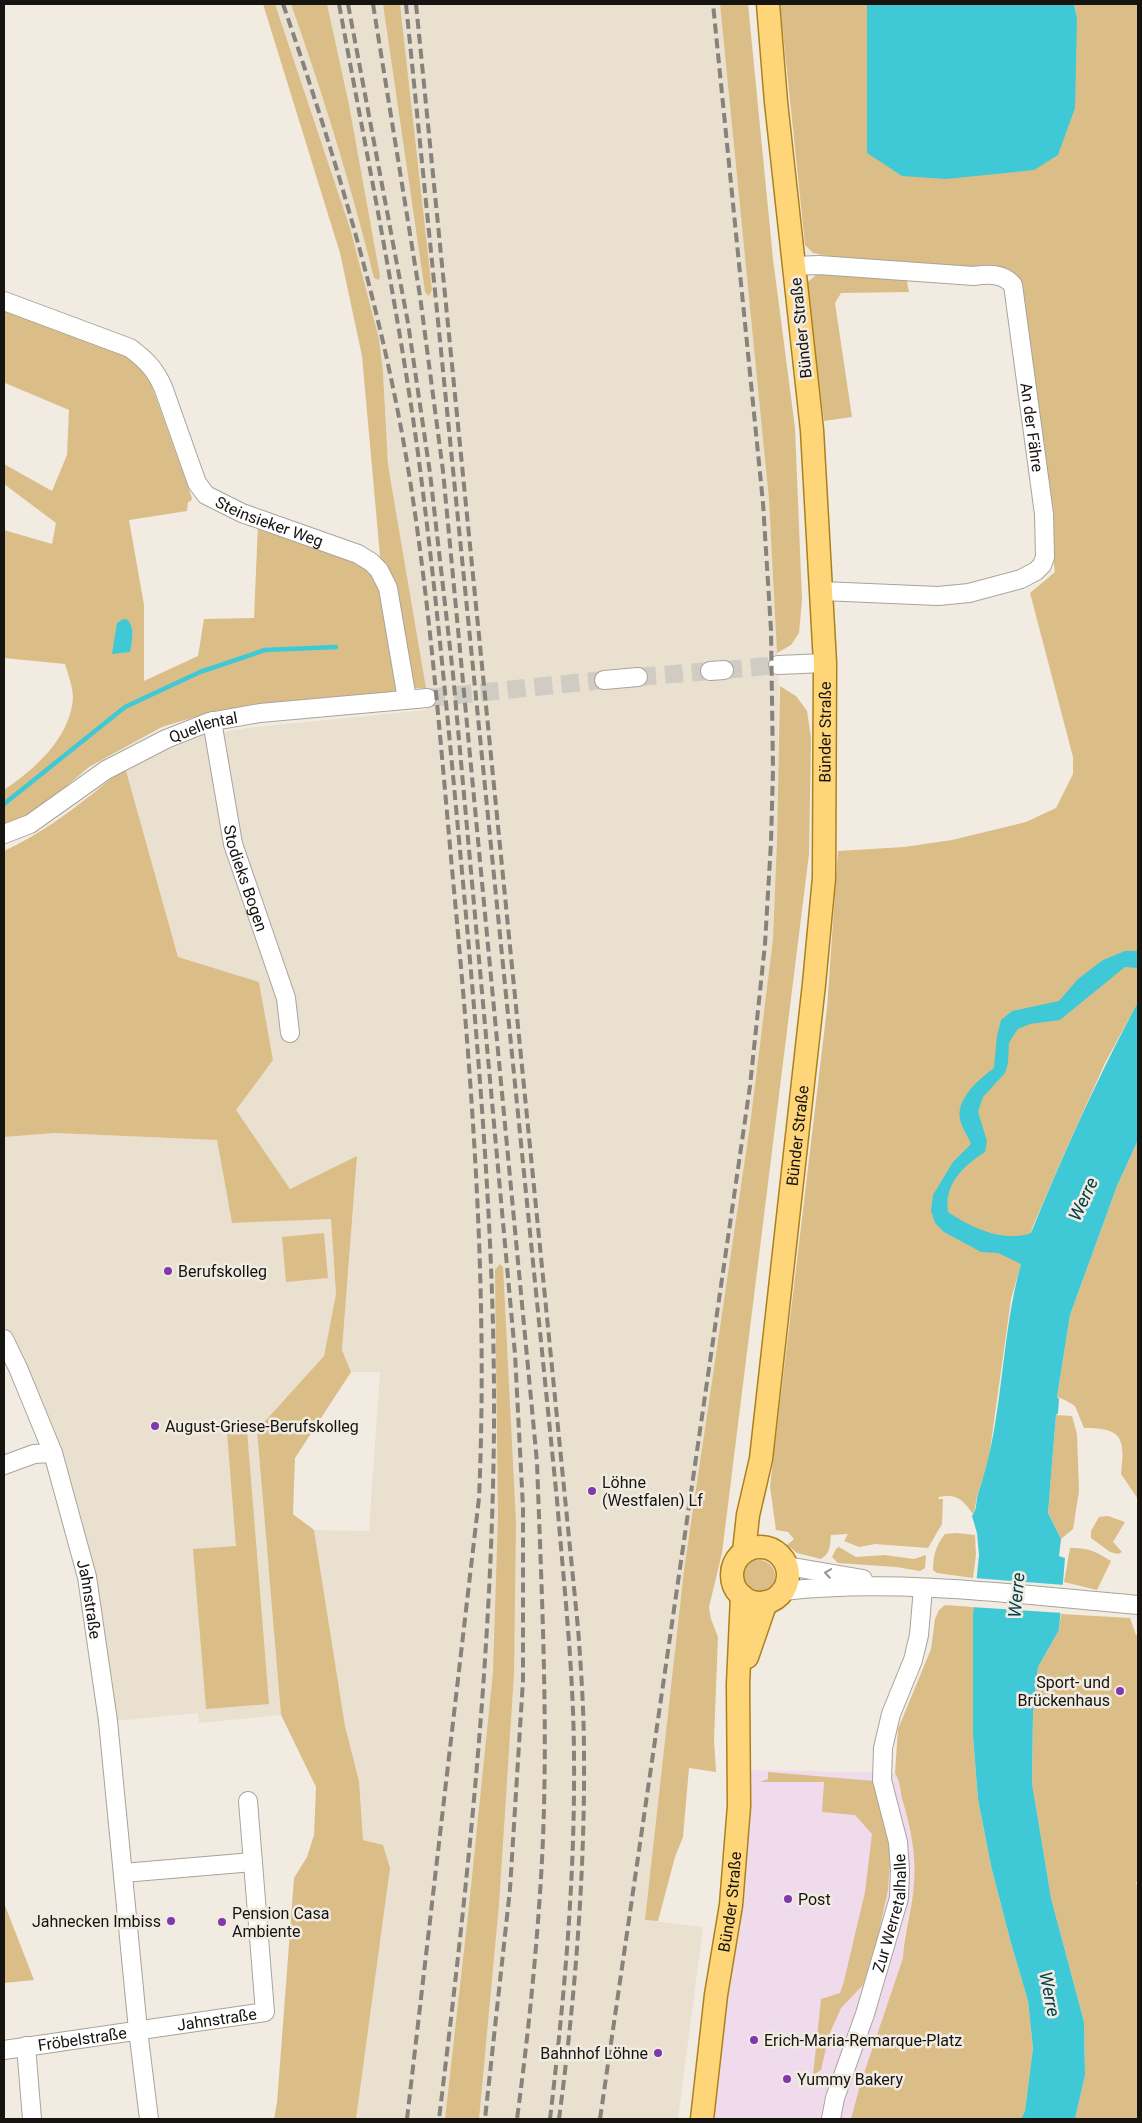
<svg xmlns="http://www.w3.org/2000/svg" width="1142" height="2123" font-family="Roboto,sans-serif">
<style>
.commercial{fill:#efdbeb}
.built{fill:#e9e0d0}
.green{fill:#dbbe87}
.water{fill:#3fc8d5}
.pier{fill:#f1ebe2}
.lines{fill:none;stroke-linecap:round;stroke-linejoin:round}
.stream{stroke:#3fc8d5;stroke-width:4.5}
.minor-tunnel{stroke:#d0cbc3;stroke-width:18;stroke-dasharray:18 9;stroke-linecap:butt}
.minor-casing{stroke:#a9a49b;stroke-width:20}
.major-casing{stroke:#ac811b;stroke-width:25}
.minor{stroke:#fff;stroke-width:18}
.major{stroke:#fed679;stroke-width:22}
.rail{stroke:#86827c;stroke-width:4;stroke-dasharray:10 5;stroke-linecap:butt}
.oneway{stroke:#969594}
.poi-dot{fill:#8039ac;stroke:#f1ebe2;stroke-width:2}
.labels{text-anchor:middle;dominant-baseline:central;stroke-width:5;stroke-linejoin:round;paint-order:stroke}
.street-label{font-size:16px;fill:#161411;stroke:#f1ebe2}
.poi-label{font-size:16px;fill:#161411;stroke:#f1ebe2;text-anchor:start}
.water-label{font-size:18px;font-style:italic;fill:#014147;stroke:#f1ebe2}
</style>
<rect width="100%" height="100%" fill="#f1ebe2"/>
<path class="commercial" d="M749 1770 895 1773 899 1779 901 1796 913 1836 915 1882 904 1937 903 1958 860 2085 851 2119H714Z"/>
<g class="built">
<path d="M275 4H720L769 500 779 687 777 840 773 939 750 1125 684 1570 646 1920 703 1927 678 2119H356L369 2014 359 1781 345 1726 314 1530 369 1531 380 1372H351L342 1350 357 1157 290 1189 235 1110 273 1060 259 982 178 957 125 767 204 735 247 728 427 710 426 688 388 465 383 372 379 339 350 228Z"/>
<path d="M55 1133 217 1140 232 1223 331 1218 336 1294 324 1356 257 1430 281 1715 199 1723 198 1713 115 1721 24 1366 4 1325V1137Z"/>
</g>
<g class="green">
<path d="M263 4H275L350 228 379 339 383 372 388 465 426 688H414L409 684 391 581 380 556 362 356 340 253Z"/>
<path d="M291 4H327L349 105 380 276 379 280 374 278C351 185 323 94 291 4Z"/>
<path d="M383 4H400L432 290 429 296 425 292Z"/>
<path d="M720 4H748L773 259 795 428 802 600 799 633 791 645 777 653 769 500Z"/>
<path d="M780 4H867V28L1077 18 1074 4H1138V1002L1105 1063 1061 1161 1033 1226 1021 1264 1011 1299 988 1464 977 1496 974 1513 973 1514C963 1500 957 1493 939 1497L938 1499H943L942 1524 928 1548 875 1544 859 1547 844 1541 848 1534 831 1535C830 1544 831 1553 821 1559L797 1553 787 1545 794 1539 788 1532 776 1530 770 1487 827 1008 838 851 904 847 952 840 1026 822 1056 808 1073 774V757L1030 593 1055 572 1015 282 904 267 909 292 841 293 835 303 852 417 824 421 805 284 837 258 813 253 805 245Z"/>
<path d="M12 309 134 360 147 373 192 498 191 501 188 502 187 511 129 520 144 605V681L198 656 204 619 254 618 258 524 352 557 368 568 381 586 398 694 201 715 162 727 89 767 63 789 27 815 4 825V790C35 769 70 738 73 698 73 687 68 674 65 664L4 658V530L52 544 56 523 4 484V464L52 491 67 455 69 410 5 383 4 310Z"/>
<path d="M780 686 796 696 807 711 811 738 809 854 722 1553 709 1607 711 1619 718 1637 714 1739 716 1772 689 1768 683 1837 675 1857 658 1921 645 1920 684 1570 750 1125 773 939 777 840Z"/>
<path d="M125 767 178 957 259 982 273 1060 236 1110 290 1189 357 1156 342 1350 351 1372 295 1458 293 1514 314 1530 345 1726 359 1781 363 1840 383 1845 390 1868 356 2119H274L277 2103 294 1878 307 1857 314 1835 316 1787 281 1715 257 1430 324 1356 336 1294 331 1219 232 1223 217 1140 55 1133 4 1137V851C49 830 87 799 125 767Z"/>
<path d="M1138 1140V1499L1121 1474C1125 1438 1123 1428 1084 1428L1075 1406 1065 1400 1057 1397 1070 1315 1117 1186Z"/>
<path d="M324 1233 328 1278 286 1282 282 1237Z"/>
<path d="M500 1264 503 1267 516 1522 514 1674 499 1904 479 2119H445L469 1906 493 1672 498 1516 495 1270Z"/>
<path d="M1056 1415 1072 1416 1077 1434 1079 1491 1073 1529 1061 1539 1048 1513Z"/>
<path d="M247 1430 269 1704 206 1709 193 1549 236 1546 227 1432Z"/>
<path d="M1108 1516 1125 1522 1113 1542 1122 1552 1118 1554 1110 1552 1091 1538V1531L1099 1517Z"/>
<path d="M957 1533 975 1535 976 1555 973 1578 937 1573 933 1570C933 1556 936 1545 945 1534Z"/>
<path d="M839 1547 856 1557 884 1555 914 1559 926 1555 925 1568 920 1571 896 1567 838 1563 832 1557 836 1549Z"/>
<path d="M1070 1548C1090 1548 1094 1551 1111 1561L1097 1590 1064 1582Z"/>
<circle cx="759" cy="1576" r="16"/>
<path d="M945 1605 974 1607 973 1736 978 1799 991 1866 1011 1943 1028 2001 1033 2048 1025 2111 1021 2119H851L860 2085 903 1958C904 1932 913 1907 914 1882 916 1854 911 1829 903 1802 900 1793 901 1782 895 1773L898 1729 931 1649 935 1619 939 1610Z"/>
<path d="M1061 1614 1130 1618 1136 1635H1138V1882H1136L1138 1890V2119H1075L1085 2075 1084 2022 1051 1898 1032 1783 1033 1713 1038 1667 1059 1630Z"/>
<path d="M768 1772 875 1781 891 1847 888 1890 878 1936 863 1985 841 2008 829 2035 821 2070 813 2075 821 1999 840 1993 844 1981 865 1892 872 1834 855 1815 822 1812 824 1782H760L768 1779Z"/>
<path d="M4 1903 34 1980 4 1983Z"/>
</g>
<g class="water">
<path d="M867 4H1074L1077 18 1075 108 1058 155 1034 170 946 179 902 176 867 153Z"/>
<path d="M123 619 128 620C135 629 132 641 130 652L112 654 117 623Z"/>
<path d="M1125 951H1138V968L1125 967 1060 1020 1030 1024 1018 1029 1013 1036 1009 1043 1008 1063 1005 1073 983 1097 978 1112 987 1141 985 1152C963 1166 944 1184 948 1212 970 1227 1003 1243 1031 1233 1063 1154 1098 1077 1138 1002V1140L1117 1186 1070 1315 1057 1397 1059 1399 1058 1413 1056 1415 1048 1513 1061 1539 1059 1556 1065 1558 1059 1630 1038 1667 1033 1713 1032 1783 1051 1898 1084 2022 1085 2075 1075 2119H1021L1025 2111 1033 2048 1028 2001 1011 1943 991 1866 978 1799 973 1736V1615L979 1555 977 1533 972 1516C977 1510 976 1501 978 1494 1004 1420 1000 1339 1021 1264L998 1253 981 1252 944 1232 935 1223 931 1211 933 1195 953 1162 971 1144C968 1136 963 1130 961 1123 953 1101 979 1079 994 1068L997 1036 1001 1020 1012 1011 1059 1001 1078 979 1103 960Z"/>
</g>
<path class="pier" d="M974 1578 1065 1585 1063 1613 971 1607Z"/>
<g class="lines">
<path class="stream" d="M4 804 125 707 200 672 265 650 336 647"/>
<g class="minor-tunnel">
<path d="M724 670 778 665"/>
<path d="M638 677 710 671"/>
<path d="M427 698 604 680"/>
</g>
<g class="minor-casing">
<g id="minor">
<path id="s1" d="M794 266 819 265 974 276C988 274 1003 273 1013 285L1044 514 1045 557 1042 565 1036 571 1021 579 969 593 938 596 822 591"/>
<path id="s2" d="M4 301 130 348C146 360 155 369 163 387L197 483 206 495 242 513 358 554 371 562 379 570 388 588 407 699"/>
<path d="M778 665 825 663"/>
<path d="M710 671 724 670"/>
<path d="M604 680 638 677"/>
<path id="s3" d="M212 721 233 844 286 998 290 1033"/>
<path id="s4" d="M4 834 30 824 106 770 166 739 209 722 260 713 427 698"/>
<path id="s5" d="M4 1339 18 1368 53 1453 87 1577 108 1721 138 2030 149 2119"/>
<path d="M4 1465 34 1454 53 1453"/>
<path d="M787 1566 863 1579"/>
<path d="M784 1591C897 1578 1024 1595 1138 1605"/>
<path d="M123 1873 253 1862"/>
<path d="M26 2046 32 2119"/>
<path id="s6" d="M4 2050 265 2012 248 1801"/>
<path id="s7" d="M831 2119 835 2098 865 2014 899 1898 900 1870 898 1842 882 1780 883 1748 891 1714 913 1660 919 1635 923 1588"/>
</g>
</g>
<g class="major-casing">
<g id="major">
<circle cx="760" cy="1575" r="28"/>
<path id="s8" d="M744 1552 748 1515 761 1459 814 984 824 878 825 663 812 430 776 102 768 4"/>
<path d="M747 1657 766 1602"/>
<path id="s9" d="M702 2119 716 1995 731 1905 739 1806 738 1684 742 1596"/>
</g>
</g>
<use href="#minor" class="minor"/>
<use href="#major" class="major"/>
<g class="rail">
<path d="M283 4C336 158 383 313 409 474 431 611 441 751 454 890 473 1093 488 1295 479 1498L407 2119"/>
<path d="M339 4C366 151 396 298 417 446 437 595 450 744 464 893 480 1070 495 1248 494 1427 492 1659 467 1889 439 2119"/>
<path d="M348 4 408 323 430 473 453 674 515 1354 523 1508V1680L510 1889 485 2119"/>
<path d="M373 4 420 296 443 471 537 1462C542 1605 550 1750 540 1893 535 1969 527 2044 517 2119"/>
<path d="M406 4 557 1500C564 1587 574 1674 574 1761 575 1881 564 2000 550 2119"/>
<path d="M416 4 578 1628C581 1669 584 1711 584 1753 585 1875 575 1998 559 2119"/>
<path d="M600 2119 750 1086 765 944 771 842 773 770 771 630 763 503 713 4"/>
</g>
</g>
<defs><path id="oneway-chevron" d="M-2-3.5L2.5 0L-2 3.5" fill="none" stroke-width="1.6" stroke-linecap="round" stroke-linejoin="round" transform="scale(1.25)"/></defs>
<use class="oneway" href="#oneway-chevron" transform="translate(828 1573) rotate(-171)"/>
<g class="poi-dot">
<circle cx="168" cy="1271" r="5"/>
<circle cx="155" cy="1426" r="5"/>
<circle cx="592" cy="1491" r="5"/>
<circle cx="1120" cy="1691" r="5"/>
<circle cx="788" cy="1899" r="5"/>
<circle cx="171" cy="1921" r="5"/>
<circle cx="222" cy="1922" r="5"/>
<circle cx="754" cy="2040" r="5"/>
<circle cx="658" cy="2053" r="5"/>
<circle cx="787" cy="2079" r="5"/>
</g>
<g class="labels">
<g class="street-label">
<text transform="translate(801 328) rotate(-96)">Bünder Straße</text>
<text stroke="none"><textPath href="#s1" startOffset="366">An der Fähre</textPath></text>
<text stroke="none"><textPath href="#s2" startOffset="372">Steinsieker Weg</textPath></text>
<text stroke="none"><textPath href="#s4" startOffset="228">Quellental</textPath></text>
<text stroke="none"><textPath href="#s8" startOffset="825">Bünder Straße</textPath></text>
<text stroke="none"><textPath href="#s3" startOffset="161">Stodieks Bogen</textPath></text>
<text stroke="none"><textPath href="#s8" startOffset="420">Bünder Straße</textPath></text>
<text stroke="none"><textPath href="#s5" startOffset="275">Jahnstraße</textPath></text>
<text stroke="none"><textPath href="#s9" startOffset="219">Bünder Straße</textPath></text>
<text stroke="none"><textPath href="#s7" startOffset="215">Zur Werretalhalle</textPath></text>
<text stroke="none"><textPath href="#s6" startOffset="215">Jahnstraße</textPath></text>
<text stroke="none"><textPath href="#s6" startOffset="79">Fröbelstraße</textPath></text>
</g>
<g class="poi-label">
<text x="178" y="1271">Berufskolleg</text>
<text x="165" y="1426">August-Griese-Berufskolleg</text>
<text x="602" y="1482">Löhne<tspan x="602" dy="18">(Westfalen) Lf</tspan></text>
<text x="1110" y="1682" text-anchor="end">Sport- und<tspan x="1110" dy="18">Brückenhaus</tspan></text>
<text x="798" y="1899">Post</text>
<text x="232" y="1913">Pension Casa<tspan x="232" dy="18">Ambiente</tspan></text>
<text x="161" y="1921" text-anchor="end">Jahnecken Imbiss</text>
<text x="764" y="2040">Erich-Maria-Remarque-Platz</text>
<text x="648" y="2053" text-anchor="end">Bahnhof Löhne</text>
<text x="797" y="2079">Yummy Bakery</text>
</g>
<g class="water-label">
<text transform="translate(1083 1199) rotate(-65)">Werre</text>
<text transform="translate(1016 1595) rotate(-85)">Werre</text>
<text transform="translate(1050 1994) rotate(79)">Werre</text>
</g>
</g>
<rect width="1142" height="2123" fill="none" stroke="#161411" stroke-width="10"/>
</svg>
